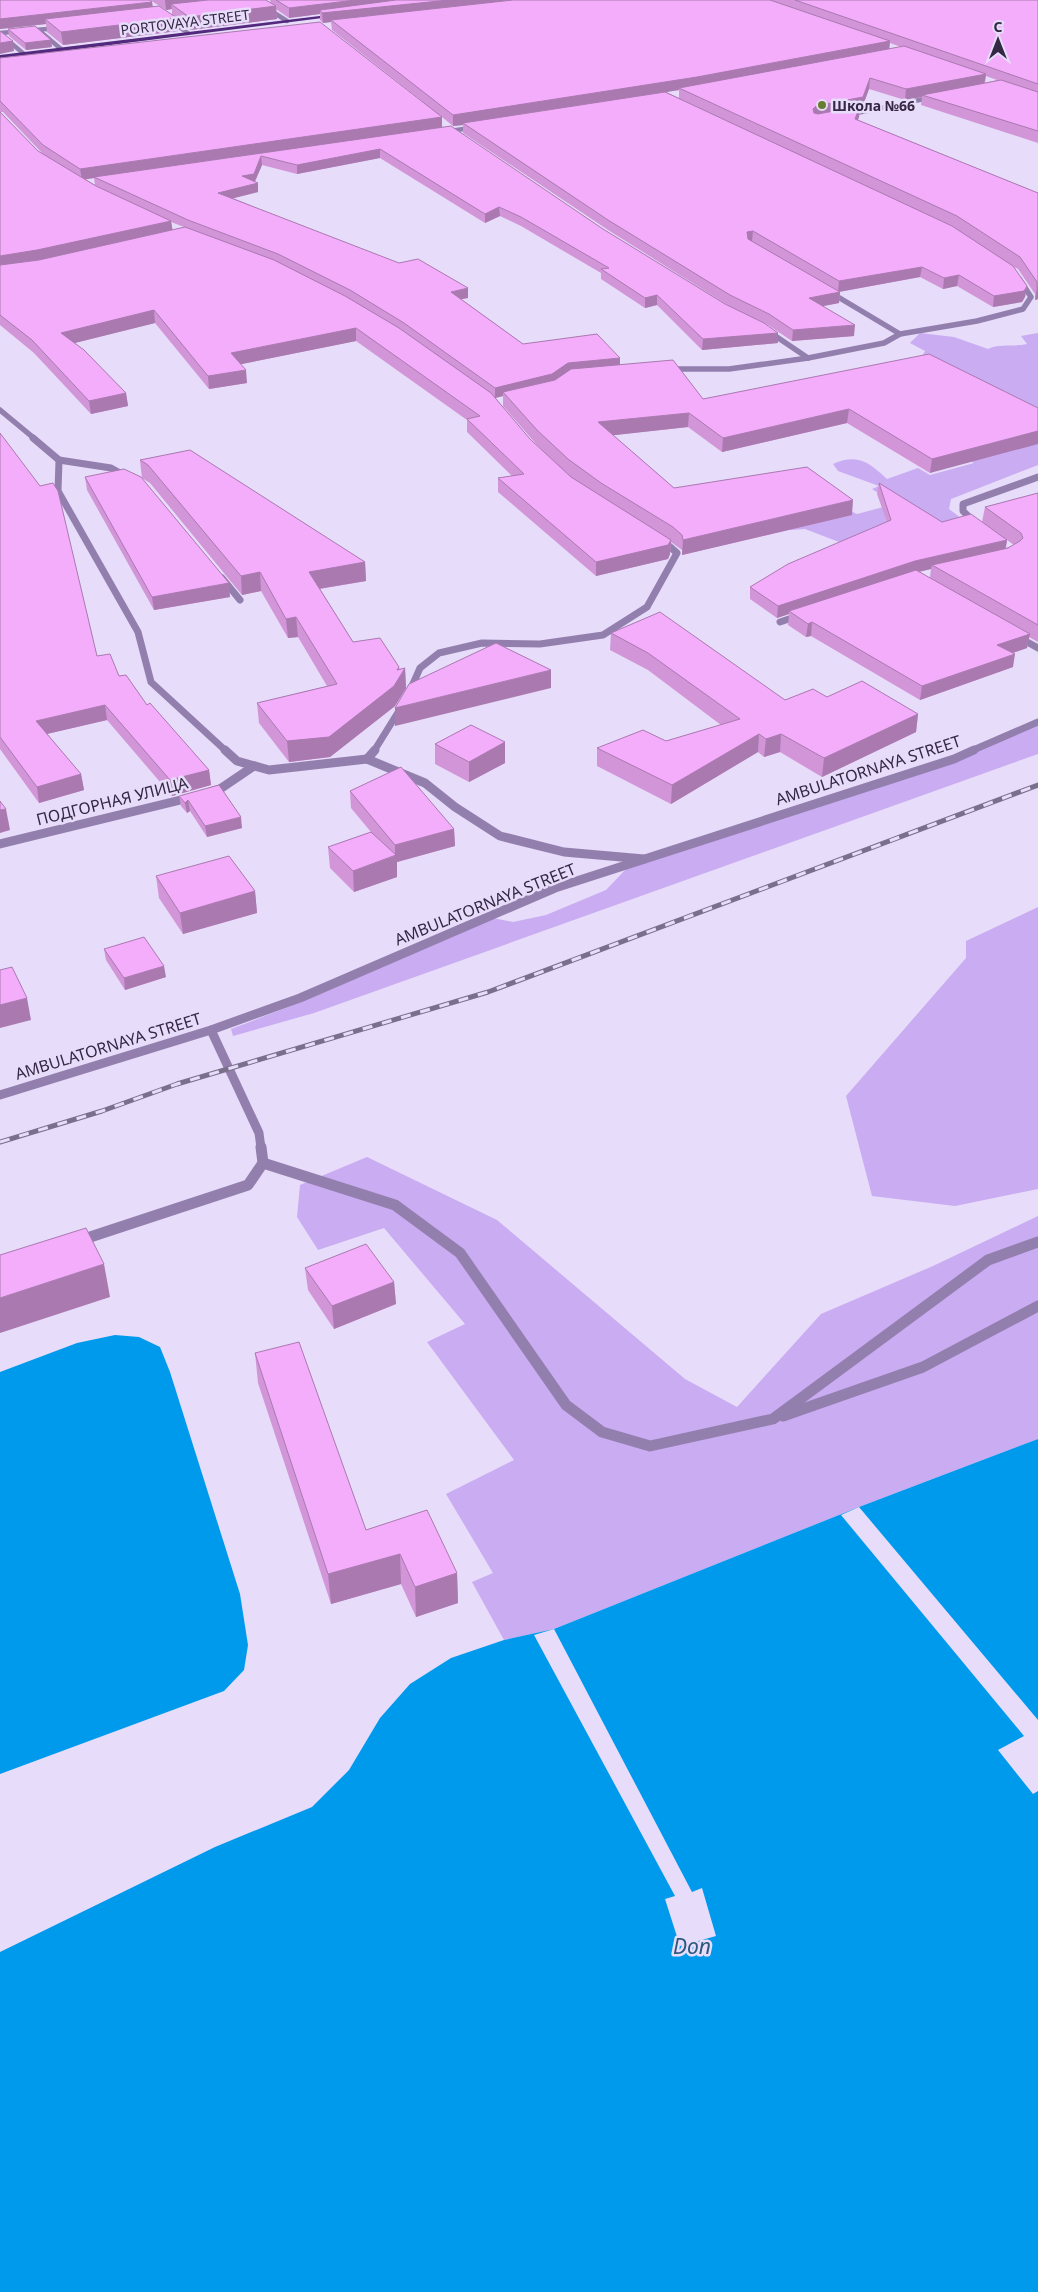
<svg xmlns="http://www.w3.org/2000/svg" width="1038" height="2292" font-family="'Noto Sans',sans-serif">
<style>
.green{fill:#caacf2}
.water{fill:#009aed}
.pier{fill:#e7dcf9}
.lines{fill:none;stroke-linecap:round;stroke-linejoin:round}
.lane-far3{stroke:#937fae;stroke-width:4.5}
.lane-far2{stroke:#937fae;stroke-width:5.5}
.lane-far1{stroke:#937fae;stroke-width:7}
.lane{stroke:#937fae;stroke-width:11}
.street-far4{stroke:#937fae;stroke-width:4.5}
.street-far3{stroke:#937fae;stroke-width:5.5}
.street-far2{stroke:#937fae;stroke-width:7}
.street-far1{stroke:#937fae;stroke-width:9}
.street{stroke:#937fae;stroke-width:11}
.primary{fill:#53297e;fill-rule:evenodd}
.rail-casing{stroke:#7b708c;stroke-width:5}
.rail{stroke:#e7dcf9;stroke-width:3;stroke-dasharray:10;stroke-linecap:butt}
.wall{fill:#d195d8;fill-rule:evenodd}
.shaded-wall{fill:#aa79b0}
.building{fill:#f3adfb;stroke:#aa79b0}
.poi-dot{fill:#677d2f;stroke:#e7dcf9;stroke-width:2}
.labels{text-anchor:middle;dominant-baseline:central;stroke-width:5;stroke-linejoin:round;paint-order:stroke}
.far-street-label{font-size:14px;fill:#342844;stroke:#e7dcf9}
.far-poi-label{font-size:14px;font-weight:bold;fill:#342844;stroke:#e7dcf9;text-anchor:start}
.street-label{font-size:16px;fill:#342844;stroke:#e7dcf9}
.near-water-label{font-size:21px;font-style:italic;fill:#2b597c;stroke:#e7dcf9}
</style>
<rect width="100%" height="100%" fill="#e7dcf9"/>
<g class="green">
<path d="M920 333 954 337 988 349C1000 343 1014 347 1027 344L1021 336 1038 333V421L919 362 925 351 910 343Z"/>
<path d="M1038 429V465L951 499 949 509 961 518 847 545 805 529 790 530 778 523 838 505 857 514 895 504 872 489 879 486 838 471 833 464C859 453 869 463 887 479L918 468 930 475 974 463 941 442Z"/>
<path d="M1038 722V754L314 1013 233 1036 231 1029 304 1001 493 918 513 922 546 915 606 890 629 866 954 759Z"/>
<path d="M1038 907V1189L955 1206 872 1196 846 1096 966 958V941Z"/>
<path d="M367 1157 497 1220 685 1379 737 1407 821 1314 933 1266 1038 1216V1439L859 1507 554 1629 504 1640 472 1582 493 1573 446 1494 514 1460 427 1342 465 1324 384 1228 318 1250 297 1217 300 1185Z"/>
</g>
<g class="water">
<path d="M115 1335 139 1337 160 1347 170 1372 240 1594 248 1645 244 1670 224 1691 0 1774V1372L77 1343Z"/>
<path d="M1038 1439V2292H0V1952L215 1847 312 1807 349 1770 380 1718 410 1684 451 1658 504 1640 554 1629 859 1507Z"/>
</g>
<g class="pier">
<path d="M859 1507 1038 1720V1791L1033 1794 998 1750 1024 1736 841 1515Z"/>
<path d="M554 1629 692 1892 702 1888 716 1936 680 1946 665 1899 675 1896 534 1635Z"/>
</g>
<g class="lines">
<g class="lane-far3">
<path d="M265 7 287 21"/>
<path d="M167 19 188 33"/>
<path d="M0 33 59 28"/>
<path d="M42 33 61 49"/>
<path d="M5 38 24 54"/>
<path d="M847 115 934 97"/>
</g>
<path class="lane-far2" d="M828 291 900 334"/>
<g class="lane-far1">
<path d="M59 460 111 468 127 477"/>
<path d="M222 578 240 600"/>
</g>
<g class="lane">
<path d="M263 1163 395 1205 460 1253 566 1405 602 1432 650 1446 773 1419 988 1260 1038 1242"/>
<path d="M783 1416 923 1367 1038 1306"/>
</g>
<path class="street-far4" d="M444 132 476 127"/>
<g class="street-far3">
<path d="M768 331 808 358"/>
<path d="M667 369H729L808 358 884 343 900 334 977 321 1023 309 1031 297 1020 280"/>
<path d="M0 410 35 439"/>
</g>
<g class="street-far2">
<path d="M33 438 59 460 58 491 138 632 151 682 226 751"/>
<path d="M976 524 963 511V504L1038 477"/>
<path d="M780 622 801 615"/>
<path d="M1018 637 1038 648"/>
<path d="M409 693 420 668 439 653 482 643 540 644 603 635 647 607 677 553 661 539"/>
<path d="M374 751 402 706"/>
<path d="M971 751 1038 722"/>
</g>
<g class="street-far1">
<path d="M225 750 237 761 269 770 367 759"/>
<path d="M367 759 375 750"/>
<path d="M367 759 425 783 455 807 500 836 564 852 644 859"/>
<path d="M210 792 220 789 254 766"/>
<path d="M0 844 193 797"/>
<path d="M211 1030 259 1133 261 1148"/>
<path d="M0 1095 211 1030 300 998 555 888 954 759 974 750"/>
</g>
<path class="street" d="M78 1241 248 1185 263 1163 261 1147"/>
<path class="primary" d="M336 14 338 16 0 59V55Z"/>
<g class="rail-casing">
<path id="rail" d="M0 1142 102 1111 177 1084 488 992 1038 785"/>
</g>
<use href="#rail" class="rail"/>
</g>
<g class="wall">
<path d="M0 0 152 2 153 7 172 15V9L166 10 150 0H266L271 3 270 0H1038V143L921 105 922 97 905 100 869 89 862 108H860L859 117 858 120 1038 193V299L1035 300V294L1018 269 1014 267 1027 286 1025 297 1022 302 993 307 957 286 943 289 920 277 839 292H840L839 303 823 306 854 336 792 341 768 325 729 306 608 230 463 133V125L453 126 442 117V127L603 229 725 304 778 333V343L702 350 657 305 645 308 601 279V273L521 226 500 216 485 223 380 158 297 174 262 165 255 182 258 192 233 198 468 298 461 299 523 344 620 358V365L703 399 1038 408 930 473 847 423 722 452 688 427 613 435 674 488 852 515 682 555V550L671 542 670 554 668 559 596 576 498 492V478L512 476 467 432V420L356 341 241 364 247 383 209 389 155 323 74 343 126 393 128 406 91 414 34 353 0 325V112L38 151 43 154 3 112H0V58L422 101 332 30 331 22 323 23 320 20V14L289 18 276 9 277 19 190 30 177 21 178 31 63 45 47 32 46 24 0 29ZM890 43 901 47 889 49ZM986 76 997 80 985 83ZM679 90V98L666 92ZM94 178 95 185 85 179ZM171 222 184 227 172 230ZM503 396V406L537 445 556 463 530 439 495 398Z"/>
<path d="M8 29 52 47 26 50 9 36Z"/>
<path d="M0 433 97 656 147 705 209 770 211 785 172 796 107 720 47 734 81 774 84 790 39 803 0 749Z"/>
<path d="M140 460 365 562 366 581 320 589 353 642 399 667V669L405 668 406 688 395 706 330 757 289 762 259 723 257 703 327 686 298 637 288 638 261 591 242 595 150 483 142 478Z"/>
<path d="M85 477 230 597 154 610 87 490Z"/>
<path d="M879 483 942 522 1007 540 1006 548 1014 545 982 522 985 507 1038 493V642L1029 637 1027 648 1013 653V667L920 700 811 636 806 637 788 625 789 614 777 618 750 599V587L887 522 877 494ZM931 569 930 578 919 572Z"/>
<path d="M611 633 785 700 827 697 918 714 916 732 822 777 780 752 764 757 758 752 671 804 597 766V748L666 741 721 725 648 670 610 650Z"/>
<path d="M505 742V763L469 782 435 764V744Z"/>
<path d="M350 791 454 829 455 846 397 862V877L354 892 330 868 328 847 371 832 351 808Z"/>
<path d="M179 796 242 828 207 837 190 811 187 813 181 806Z"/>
<path d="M156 876 255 891 257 913 183 934 159 898Z"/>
<path d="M104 949 166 977 125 990 106 960Z"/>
<path d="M305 1268 394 1282 396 1304 334 1329 308 1290Z"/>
<path d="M255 1353 366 1530 457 1573 458 1603 416 1617 401 1584 331 1604 258 1383Z"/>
</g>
<g class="shaded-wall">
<path d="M165 0H254L171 4 172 9 166 10Z"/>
<path d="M356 0H538L331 20V22L323 23 322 13 320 10V14L289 18V8Z"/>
<path d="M152 2 153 11 45 19 46 24 0 29V19Z"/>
<path d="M276 6 277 19 190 30 189 17Z"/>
<path d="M177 18 178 31 63 45 61 32Z"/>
<path d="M51 40 52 47 26 50 25 43Z"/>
<path d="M13 41 14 51 0 54V43Z"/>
<path d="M890 41 889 51 679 88V90L464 124 463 123V125L453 126V115Z"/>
<path d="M986 74 984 85 922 95V97L905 100 906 89Z"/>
<path d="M870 78 869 89 862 108H860L859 117 854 130 812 119 813 109 816 106Z"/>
<path d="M442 117V128L94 177V178L82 180 80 169Z"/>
<path d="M380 149V158L297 174V165Z"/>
<path d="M261 156 262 165 254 183 242 176Z"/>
<path d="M258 183V192L219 202 218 193Z"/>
<path d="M499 207 500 216 485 223V214Z"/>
<path d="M171 221 173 232 0 268V256Z"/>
<path d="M753 231 752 241 746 242 747 232Z"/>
<path d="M922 267 920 277 838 292 839 281Z"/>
<path d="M959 275 957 286 943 289 944 278Z"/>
<path d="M1027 286 1025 297 1022 302 993 307 994 296Z"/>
<path d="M1037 287H1038V299L1035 300Z"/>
<path d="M468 288V298L451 301V292Z"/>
<path d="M840 292 839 303 808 309 809 298Z"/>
<path d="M657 295V305L645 308V298Z"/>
<path d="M154 310 155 323 63 346 61 333Z"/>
<path d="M855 325 854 336 792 341 793 330Z"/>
<path d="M356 328V341L232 366 231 353Z"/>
<path d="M778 333V343L702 350 703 339Z"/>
<path d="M620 358V369L552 385 503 392V396L495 398V388L568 363Z"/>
<path d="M246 370 247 383 209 389 208 376Z"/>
<path d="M126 393 128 406 91 414 89 401Z"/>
<path d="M849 409 847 423 722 452 723 438Z"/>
<path d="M689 413 688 427 598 437V422Z"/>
<path d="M1038 431V444L930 473 932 459Z"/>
<path d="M853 500 852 515 682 555 683 540Z"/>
<path d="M671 540 670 554 668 559 596 576V562Z"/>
<path d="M1007 540 1005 551 932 565 931 569 913 573 789 611V614L777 618 778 606 915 561Z"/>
<path d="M365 562 366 581 311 590 309 572Z"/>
<path d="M260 572 261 591 242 595 241 576Z"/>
<path d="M229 583 230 597 154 610 152 597Z"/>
<path d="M296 617 298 637 288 638 286 619Z"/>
<path d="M812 622 811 636 806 637 808 624Z"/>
<path d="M1030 634 1027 648 995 659 997 645Z"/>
<path d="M1015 654 1013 667 920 700 922 686Z"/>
<path d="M399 667 400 677 405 668 406 688 395 706 330 757 289 762 287 741 397 670Z"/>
<path d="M551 670V688L395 726V708Z"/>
<path d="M105 705 107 720 38 736 36 721Z"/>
<path d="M918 714 916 732 822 777 824 758Z"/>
<path d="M759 734 758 752 671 804 672 785Z"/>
<path d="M781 734 780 752 764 757 766 739Z"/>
<path d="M505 742V763L469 782V762Z"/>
<path d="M209 770 211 785 172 796 170 780Z"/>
<path d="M81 774 84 790 39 803 37 787Z"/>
<path d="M188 800 190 811 187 813 185 803Z"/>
<path d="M6 809 10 830 0 833V810Z"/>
<path d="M241 817 242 828 207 837 205 826Z"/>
<path d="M454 829 455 846 397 862V877L354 892 353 871 395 856V845Z"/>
<path d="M255 891 257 913 183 934 180 913Z"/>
<path d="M164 966 166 977 125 990 124 978Z"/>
<path d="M27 998 31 1020 0 1028V1005Z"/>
<path d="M104 1264 110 1297 0 1333V1298Z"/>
<path d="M394 1282 396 1304 334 1329 332 1306Z"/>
<path d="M400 1554 401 1584 331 1604 328 1574Z"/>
<path d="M457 1573 458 1603 416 1617 415 1587Z"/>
</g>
<g class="building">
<path d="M0 0H150L152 2 0 19Z"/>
<path d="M208 0H266L276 6 189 17 171 4Z"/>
<path d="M276 0H356L289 8Z"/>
<path d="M396 0H449L322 13 320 10Z"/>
<path d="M513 0H770L890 41 697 77 453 115 331 20Z"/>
<path d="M795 0H1038V84Z"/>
<path d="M159 6 177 18 61 32 45 19Z"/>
<path d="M320 22 442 117 80 169 43 145 1 102 0 101V58Z"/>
<path d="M35 26 51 40 25 43 8 29Z"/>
<path d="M0 31 13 41 0 43Z"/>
<path d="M904 46 986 74 906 89 870 78 863 97 816 106 813 109 814 113 818 114 860 106 855 119 1038 193V287H1037V282L1020 257 957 216 679 88Z"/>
<path d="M1001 80 1038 92V131L922 95Z"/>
<path d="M665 92 952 226 1013 266 1027 286 1024 291 994 296 959 275 944 278 922 267 839 281 753 231 747 232 748 239 840 292 809 298 855 325 793 330 769 314 730 295 608 220 463 123Z"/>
<path d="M0 112 38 151 96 186 171 221 37 250 0 256Z"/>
<path d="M451 126 603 229 725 304 764 323 778 333 703 339 657 295 645 298 601 269 609 268 521 217 499 207 485 214 380 149 297 165 261 156 254 174 242 176 258 183 218 193 399 263 418 259 468 288 451 292 523 344 597 334 620 358 568 363 552 374 495 388 404 323 350 290 278 254 188 220 94 177Z"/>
<path d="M185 227 274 260 345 296 399 328 491 393 530 439 571 477 671 540 668 545 596 562 498 478 524 474 467 419 480 416 356 328 231 353 246 370 208 376 154 310 61 333 84 350 126 393 89 401 32 340 0 315V265L39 260Z"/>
<path d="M929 354 1038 408V431L932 459 849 409 723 438 689 413 598 422 674 488 807 467 853 500 683 540 682 535 673 527 601 483 568 459 537 430 503 392 555 380 571 369 673 360 703 399Z"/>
<path d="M0 433 40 486 53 483 58 491 97 656 110 654 119 676 126 675 147 705 150 703 209 770 170 780 105 705 36 721 81 774 37 787 0 737Z"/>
<path d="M190 450 365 562 309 572 353 642 380 638 399 667 397 670 405 668 394 686 329 737 287 741 257 703 337 684 296 617 286 619 260 572 241 576 148 465 140 460Z"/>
<path d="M124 469 141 477 229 583 152 597 85 477Z"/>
<path d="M879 483 942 522 971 514 1007 540 915 561 778 606 750 587 788 564 891 520Z"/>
<path d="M1038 493V625L932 565 1008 548 1020 541 1023 538 1021 533 985 507Z"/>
<path d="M916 570 1030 634 997 645 1015 654 922 686 812 622 808 624 789 611Z"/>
<path d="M660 612 785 700 813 689 827 697 862 681 918 714 824 758 781 734 766 739 759 734 672 785 597 748 643 730 666 741 740 719 648 653 611 633Z"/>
<path d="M496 643 551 670 395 708 409 684Z"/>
<path d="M471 725 505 742 469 762 435 744Z"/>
<path d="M401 767 454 829 395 845 350 791Z"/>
<path d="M219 785 241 817 205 826 188 800 185 803 179 796Z"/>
<path d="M0 801 6 809 0 810Z"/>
<path d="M371 832 396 855 353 871 328 847Z"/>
<path d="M229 856 255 891 180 913 156 876Z"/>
<path d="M144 937 164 966 124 978 104 949Z"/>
<path d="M12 967 27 998 0 1005V970Z"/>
<path d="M86 1228 104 1264 0 1298V1255Z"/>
<path d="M366 1244 394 1282 332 1306 305 1268Z"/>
<path d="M299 1342 366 1530 427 1510 457 1573 415 1587 400 1554 328 1574 255 1353Z"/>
</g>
<circle class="poi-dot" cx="822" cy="105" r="5"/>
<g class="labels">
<g class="far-street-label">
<text transform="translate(185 22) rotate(-7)">PORTOVAYA STREET</text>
</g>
<g class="far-poi-label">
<text x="832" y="105">Школа №66</text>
</g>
<g class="street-label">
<text transform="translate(868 770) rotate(-18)">AMBULATORNAYA STREET</text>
<text transform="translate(112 801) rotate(-14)">ПОДГОРНАЯ УЛИЦА</text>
<text transform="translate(485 904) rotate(-22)">AMBULATORNAYA STREET</text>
<text transform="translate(108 1046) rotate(-17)">AMBULATORNAYA STREET</text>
</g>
<g class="near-water-label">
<text x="692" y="1946">Don</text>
</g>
</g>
<g transform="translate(998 40)" stroke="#e7dcf9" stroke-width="4" paint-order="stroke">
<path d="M0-4L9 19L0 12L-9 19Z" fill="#342844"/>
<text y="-8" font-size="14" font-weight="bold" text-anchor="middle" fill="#342844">С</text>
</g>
</svg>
